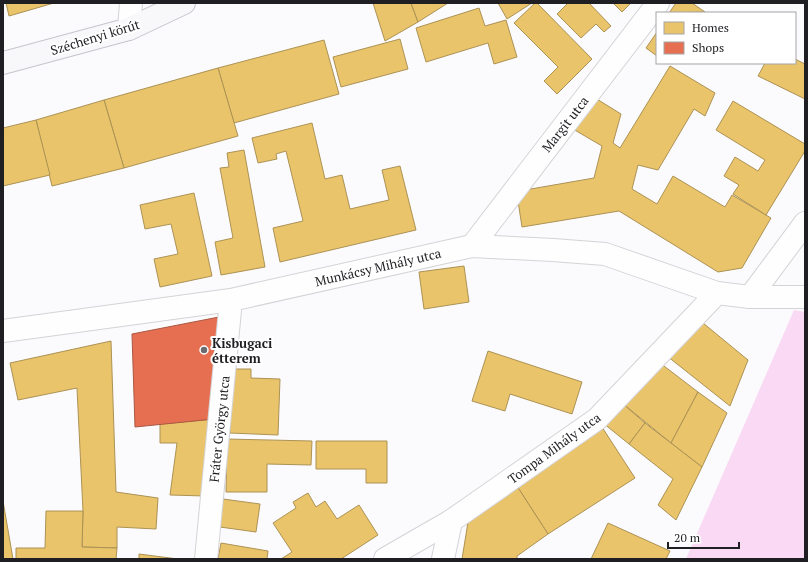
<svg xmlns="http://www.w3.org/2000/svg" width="808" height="562" font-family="'PT Serif',serif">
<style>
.green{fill:#f9d9f3}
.homes{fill:#e9c46a;stroke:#ac9254}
.shops{fill:#e76f51;stroke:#ab5743}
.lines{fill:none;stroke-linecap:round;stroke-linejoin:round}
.street-casing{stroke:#d4d4d7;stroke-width:24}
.primary-casing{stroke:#c8c4cc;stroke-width:24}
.street{stroke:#fefeff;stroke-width:22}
.primary{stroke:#f8f7fa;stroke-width:22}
.poi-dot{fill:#6c6b6f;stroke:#fff;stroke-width:1.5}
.labels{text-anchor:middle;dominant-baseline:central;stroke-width:4;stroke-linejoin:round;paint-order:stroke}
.street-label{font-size:13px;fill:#1f1e22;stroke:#fff}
.poi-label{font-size:13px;font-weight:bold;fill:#1f1e22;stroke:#fff;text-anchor:start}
</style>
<rect width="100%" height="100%" fill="#fbfafd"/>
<path class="green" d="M794 310 805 312V559H686Z"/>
<g class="homes">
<path d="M6 3H54L9 16Z"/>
<path d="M373 3H411L418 22 385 41Z"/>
<path d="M411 3H448L418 22Z"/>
<path d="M498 3H532L507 19Z"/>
<path d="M535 3H537L592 59 557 94 544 81 558 67 514 23Z"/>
<path d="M568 3H589L611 26 604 32 596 24 581 38 557 14Z"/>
<path d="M613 3H631L622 12Z"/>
<path d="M676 3H692L705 12 669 13Z"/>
<path d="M479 8 485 26 506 20 517 57 494 64 488 43 426 62 416 28Z"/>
<path d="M657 32V56L646 48Z"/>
<path d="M400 39 408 69 341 87 333 57Z"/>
<path d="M324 40 339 94 234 123 218 68Z"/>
<path d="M795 59 805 64V99L758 76 765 63H795Z"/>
<path d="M670 66 715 93 705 116 694 109 658 170 638 165 632 189 657 204 673 176 725 207 732 195 771 218 742 268 718 272 619 211 522 227 518 201 525 190 594 178 602 146 573 129 592 96 621 114 613 143 620 148Z"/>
<path d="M218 68 238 136 124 168 104 100Z"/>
<path d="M104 100 124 168 52 186 36 120Z"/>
<path d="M733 101 805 144V151L766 215 733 194 739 185 724 176 735 157 758 171 765 160 716 130Z"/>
<path d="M36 120 50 175 3 186V128Z"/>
<path d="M312 123 325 179 342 175 350 209 389 200 382 170 400 166 416 230 280 262 273 228 303 221 286 151 276 154 277 159 258 163 252 138Z"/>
<path d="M244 150 265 267 221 275 215 242 233 238 220 168 229 167 227 153Z"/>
<path d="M194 193 212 276 160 287 154 259 178 254 171 224 145 229 140 205Z"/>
<path d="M464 266 469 302 424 309 419 272Z"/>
<path d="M703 323 748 360 730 406 667 356Z"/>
<path d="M111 341 116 492 158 498 156 529 117 527V548L82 547 83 511 77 388 18 400 10 363Z"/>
<path d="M488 351 582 382 572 414 510 394 505 411 472 401Z"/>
<path d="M660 363 698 392 671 443 622 403Z"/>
<path d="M232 369H251V378L280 379 278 435 230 433Z"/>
<path d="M698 392 727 413 702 467 671 443Z"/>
<path d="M622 403 645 423 629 444 603 423Z"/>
<path d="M214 419 205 496 170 495 177 443H160V424Z"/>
<path d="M645 423 702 467 676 520 658 505 673 479 629 444Z"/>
<path d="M600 424 635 478 548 534 515 483Z"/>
<path d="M227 439 312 441 311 465 267 464V492H226Z"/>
<path d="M316 441H387V483H366V469H316Z"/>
<path d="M515 483 548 534 517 556V559H462L469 516Z"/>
<path d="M308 493 316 507 325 501 337 519 359 505 378 535 341 559H281L292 552 273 523 296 508 293 502Z"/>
<path d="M223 499 260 504 256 532 220 527Z"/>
<path d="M3 501 13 559H3Z"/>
<path d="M46 511H83L82 547 117 548 116 559H16V548H45Z"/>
<path d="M608 523 670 551 666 559H591Z"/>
<path d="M221 543 268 551 267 559H218Z"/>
<path d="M139 554 178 559H139Z"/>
</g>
<path class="shops" d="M219 317 214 419 135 427 132 334Z"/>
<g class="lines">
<g class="street-casing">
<g id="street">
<path d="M129 29 131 3"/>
<path d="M472 246 658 3"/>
<path d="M750 297 805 223"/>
<path d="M3 331 231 300 472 246 553 250 605 254 717 293 750 297H805"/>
<path d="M206 559 231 300"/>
<path d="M385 559 451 521 597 419 717 293"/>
<path d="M443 559 451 521"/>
</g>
</g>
<g class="primary-casing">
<path id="primary" d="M3 63 129 29 184 3"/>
</g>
<use href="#street" class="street"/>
<use href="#primary" class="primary"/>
</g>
<circle class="poi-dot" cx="204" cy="350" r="4"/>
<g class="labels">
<g class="street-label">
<text transform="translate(95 37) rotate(-17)">Széchenyi körút</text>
<text transform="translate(565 124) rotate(-52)">Margit utca</text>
<text transform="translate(378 267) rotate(-13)">Munkácsy Mihály utca</text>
<text transform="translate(219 429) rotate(-84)">Fráter György utca</text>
<text transform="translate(554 448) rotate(-36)">Tompa Mihály utca</text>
</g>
<g class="poi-label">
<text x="212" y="343">Kisbugaci<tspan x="212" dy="15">étterem</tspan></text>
</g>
</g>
<rect width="808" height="562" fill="none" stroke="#1f1e22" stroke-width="8"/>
<rect x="656" y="12" width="140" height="52" fill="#ffffff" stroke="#a5a5a7"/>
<rect x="664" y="22" width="20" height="12" fill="#e9c46a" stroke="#a5a5a7"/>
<text x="692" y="32" font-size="12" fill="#1f1e22">Homes</text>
<rect x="664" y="42" width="20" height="12" fill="#e76f51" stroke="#a5a5a7"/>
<text x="692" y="52" font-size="12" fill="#1f1e22">Shops</text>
<path d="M668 542v6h71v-6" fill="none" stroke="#1f1e22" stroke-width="2"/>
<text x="674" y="542" font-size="12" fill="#1f1e22" stroke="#ffffff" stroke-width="3" paint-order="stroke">20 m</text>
</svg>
